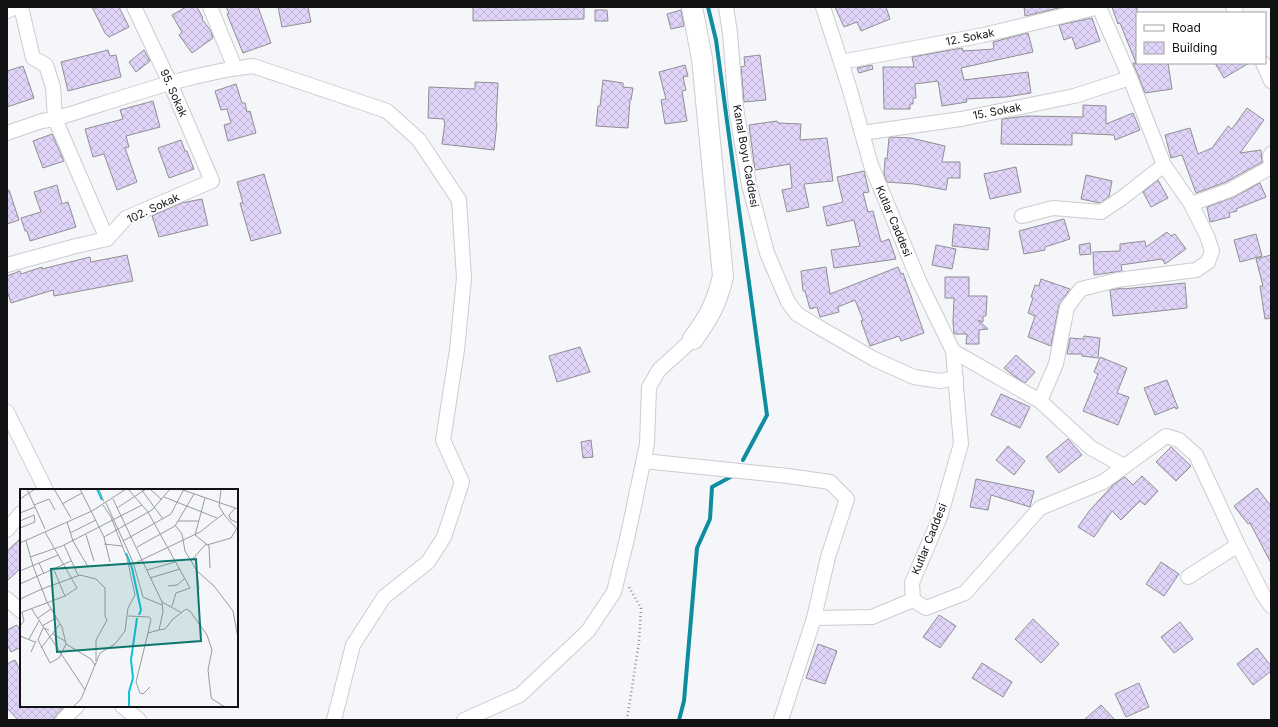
<svg xmlns="http://www.w3.org/2000/svg" width="1278" height="727" font-family="Inter,sans-serif">
<style>
.lines{fill:none;stroke-linecap:round;stroke-linejoin:round}
.stream{stroke:#0e8da0;stroke-width:4}
.building{fill:url(#building-cross-hatch);stroke:#908e92}
.street-casing{stroke:#caccd0;stroke-width:16}
.secondary-casing{stroke:#caccd0;stroke-width:22}
.path{stroke:#909295;stroke-width:2.5;stroke-dasharray:1 3;stroke-linecap:butt}
.street{stroke:#fff;stroke-width:14}
.secondary{stroke:#fff;stroke-width:20}
.labels{text-anchor:middle;dominant-baseline:central;stroke-width:4;stroke-linejoin:round;paint-order:stroke}
.street-label{font-size:11px;fill:#111214;stroke:#fff}
.inset-river{fill:none;stroke:#0dc2dc;stroke-width:2}
.inset-road{fill:none;stroke:#999b9e;stroke-width:1}
.view{fill:#0f766e;fill-opacity:0.15;stroke:#0f766e;stroke-width:2}
.inset-edge{fill:none;stroke:#111214;stroke-width:2}
</style>
<defs>
<pattern id="building-cross-hatch" width="8" height="8" patternUnits="userSpaceOnUse"><rect width="8" height="8" fill="#e0d4f9"/><path d="M0 0l8 8M0 8l8-8" fill="none" stroke="#bfb5d5"/></pattern>
</defs>
<rect width="100%" height="100%" fill="#f4f6fa"/>
<g class="lines">
<g class="stream">
<path d="M708 7 716 40 767 415 743 460"/>
<path d="M679 720 684 701 697 548 710 519 712 487 734 475"/>
</g>
</g>
<g class="building">
<path d="M92 7H119L129 27 109 37 105 33Z"/>
<path d="M186 7H197L203 18 202 19 211 31 213 38 192 53 179 35 182 32 172 15Z"/>
<path d="M226 7H258L271 43 243 53 227 14 229 13Z"/>
<path d="M278 7H308L311 22 282 27Z"/>
<path d="M473 7H584V19L473 21Z"/>
<path d="M835 7H886L890 19 861 31 857 22 844 27Z"/>
<path d="M1024 7H1063L1025 16Z"/>
<path d="M1112 7H1137V63H1168L1172 89 1145 93 1133 63H1136L1120 23 1118 24Z"/>
<path d="M595 10H607L608 21H595Z"/>
<path d="M681 10 684 26 671 29 667 14Z"/>
<path d="M1092 18 1100 41 1076 49 1072 37 1064 40 1059 25Z"/>
<path d="M1028 33 1033 52 961 68 964 80 1028 72 1031 93 1006 97 966 99 967 102 942 106 938 81 915 84 916 98H913V104H910V109H884L883 67H914L912 57 945 51 962 48 963 51 994 49 993 42Z"/>
<path d="M108 50 110 56 116 55 121 77 68 91 61 62Z"/>
<path d="M144 50 150 61 136 72 129 62Z"/>
<path d="M760 55 766 100 744 102 741 67 745 66 744 57Z"/>
<path d="M1215 63H1249L1224 78Z"/>
<path d="M685 65 688 76 683 77 686 90 682 91 687 121 665 124 661 100 666 99 659 72Z"/>
<path d="M872 65 873 69 859 73 857 68Z"/>
<path d="M23 66 34 98 7 107V71Z"/>
<path d="M603 80 623 83V87L633 88 631 100H630L628 128 596 126 598 106H600Z"/>
<path d="M475 82 498 83 496 122 497 123 494 150 442 144 445 122H444V119L428 118 429 87 475 89Z"/>
<path d="M236 84 242 103H245L247 112 250 111 256 133 228 141 224 125 231 123 227 109 221 110 215 91Z"/>
<path d="M153 101 160 127 126 136 129 147 125 148 137 182 117 190 104 154 93 157 85 129 123 119 120 110Z"/>
<path d="M1083 105 1106 106V124L1133 113 1140 130 1115 140 1114 135 1072 133V145L1001 144 1002 119 1027 116 1083 117Z"/>
<path d="M1247 108 1264 120 1240 153 1261 150 1262 162 1226 182 1196 193 1182 155 1171 158 1165 135 1190 128 1198 154 1212 148 1228 126 1232 129Z"/>
<path d="M777 121 778 123 801 124 800 140 827 138 833 181 804 184 809 207 787 212 782 190 792 188 790 164 755 170 749 125Z"/>
<path d="M52 134 64 161 43 168 33 141Z"/>
<path d="M892 137 911 138 945 146 942 162H960V178H948L946 190 914 184 887 182 884 174 885 158 887 159 889 138Z"/>
<path d="M181 140 185 151H187L194 169 169 178 158 148Z"/>
<path d="M1016 167 1021 192 990 199 984 174Z"/>
<path d="M864 171 869 192 863 193 868 212 873 211 881 242 889 239 896 259 834 268 831 250 860 246 854 220 827 226 823 207 843 202 837 177Z"/>
<path d="M264 174 281 233 251 241 240 203H243L237 182Z"/>
<path d="M1086 175 1112 181 1109 197 1100 203 1081 199Z"/>
<path d="M1158 180 1168 198 1151 207 1143 192Z"/>
<path d="M1260 183 1266 197 1236 209 1237 211 1229 213 1230 217 1210 222 1207 207 1234 197Z"/>
<path d="M57 185 62 204 68 202 76 227 30 241 27 231H25L21 218 41 212 34 192Z"/>
<path d="M9 190 19 220 7 224V191Z"/>
<path d="M202 199 208 225 159 237 152 216 181 203Z"/>
<path d="M1064 219 1070 239 1045 247V250L1024 254 1019 231Z"/>
<path d="M954 224 990 228 988 250 952 246Z"/>
<path d="M1167 232 1171 236 1175 234 1186 249 1165 264 1162 259 1121 265 1122 271 1094 275 1093 252 1120 251V244L1145 241 1146 247Z"/>
<path d="M1256 234 1262 256 1240 262 1234 240Z"/>
<path d="M1090 243 1091 254 1080 255 1079 245Z"/>
<path d="M936 245 956 249 952 269 932 265Z"/>
<path d="M127 255 133 281 54 296 53 290 11 303 7 290V276L20 271 21 274 42 267V269L90 257 91 262Z"/>
<path d="M1271 255V318L1265 319 1260 286H1263L1256 259Z"/>
<path d="M826 267 830 294 898 267 901 274 903 273 924 333 901 341 899 336 870 346 861 321 863 320 855 300 838 307 839 312 820 317 817 307 810 309 805 291H803L801 271Z"/>
<path d="M945 277H969V296H987L986 316H983V322L978 320 988 329 979 330V344H966L967 334H954L953 322 954 298H945Z"/>
<path d="M1041 279 1070 289 1059 305 1051 346 1028 337 1035 316 1028 313 1033 298 1031 297 1035 285 1039 286Z"/>
<path d="M1185 283 1187 308 1113 316 1110 290 1123 288V289Z"/>
<path d="M1084 336 1100 338 1098 358 1082 356V354H1067L1070 338 1083 339Z"/>
<path d="M580 347 590 372 557 382 549 356Z"/>
<path d="M1016 355 1035 372 1025 383 1014 376 1004 368Z"/>
<path d="M1100 357 1127 368 1117 393 1129 397 1118 425 1083 411 1098 374 1094 372Z"/>
<path d="M1167 380 1178 408 1176 409 1175 407 1155 415 1144 388Z"/>
<path d="M1001 394 1030 407 1020 428 991 415Z"/>
<path d="M1068 439 1082 455 1059 473 1046 457Z"/>
<path d="M591 440 593 457 583 458 581 442Z"/>
<path d="M1008 446 1025 461 1014 475 996 460Z"/>
<path d="M1171 447 1191 466 1176 481 1156 462Z"/>
<path d="M1142 476 1158 491 1145 505 1140 501 1121 520 1112 511 1094 537 1078 527 1090 510 1114 484 1125 477 1133 485Z"/>
<path d="M976 479 1034 491 1030 507 991 495 988 510 970 507Z"/>
<path d="M1257 488 1271 506V563L1250 523 1248 524 1234 506Z"/>
<path d="M21 538V568L7 581V551Z"/>
<path d="M1161 562 1179 574 1164 596 1146 584Z"/>
<path d="M939 615 956 626 940 648 923 637Z"/>
<path d="M1033 619 1059 644 1041 663 1015 639Z"/>
<path d="M1180 622 1193 639 1174 653 1161 637Z"/>
<path d="M17 625 21 632V647L11 652 7 644V630Z"/>
<path d="M818 644 837 651 825 684 806 678Z"/>
<path d="M1257 648 1271 666V671L1253 685 1237 664Z"/>
<path d="M15 660 21 672V706H65L52 720H18L7 708V664Z"/>
<path d="M982 663 1012 682 1003 697 972 678Z"/>
<path d="M1139 683 1149 707 1126 717 1115 694Z"/>
<path d="M1101 705 1115 720H1084Z"/>
</g>
<g class="lines">
<g class="street-casing">
<g id="street">
<path d="M21 7 33 58 46 65 53 87 55 119 107 239"/>
<path d="M210 7 235 68"/>
<path d="M726 7 730 33 736 108 749 185 767 253 788 302 797 314 815 325 874 359 914 377 940 381 956 378"/>
<path d="M823 7 849 87 871 165 919 281 953 351 961 444 940 517 912 583 913 600 926 608 965 593 1040 508 1103 482 1166 436 1179 440 1196 455 1238 545 1262 593 1271 606"/>
<path d="M1233 7 1236 13"/>
<path d="M7 11 16 7"/>
<path d="M841 62 984 35 1099 7"/>
<path d="M1263 63 1271 81"/>
<path d="M7 133 42 121 55 119C120 99 185 74 253 66L387 111 419 140 459 200 464 278 457 350 443 440 462 482 444 537 428 562 384 597 353 645 334 720"/>
<path d="M862 133 961 119 1074 96 1130 78"/>
<path d="M1271 154 1270 157 1271 163"/>
<path d="M1191 204 1230 190 1271 167"/>
<path d="M1022 216 1053 208 1101 212 1122 198 1164 165"/>
<path d="M7 265 76 246 107 239 126 218 212 181 170 83 134 7"/>
<path d="M953 351 1040 401 1091 448 1124 466"/>
<path d="M1040 401 1056 364 1067 307 1081 289 1117 280 1196 270 1208 262 1212 251 1207 236 1191 204 1164 165 1130 78 1099 7"/>
<path d="M7 412 46 490"/>
<path d="M644 461 788 476 830 482 847 499 828 557 814 618 872 617 913 600"/>
<path d="M7 530 21 513"/>
<path d="M1188 577 1238 545"/>
<path d="M7 599 21 611"/>
<path d="M122 706 139 720"/>
<path d="M63 720 77 706"/>
<path d="M464 720 520 695 588 631 614 592 627 539 647 444 649 387 659 370 693 339"/>
<path d="M781 720 814 618"/>
</g>
</g>
<g class="secondary-casing">
<path id="secondary" d="M692 7 702 59 723 276C717 303 709 317 693 339"/>
</g>
<path class="path" d="M627 720 639 642 641 608 629 587"/>
<use href="#street" class="street"/>
<use href="#secondary" class="secondary"/>
</g>
<g class="labels">
<g class="street-label">
<text transform="translate(970 37) rotate(-11)">12. Sokak</text>
<text transform="translate(174 93) rotate(66)">95. Sokak</text>
<text transform="translate(997 111) rotate(-11)">15. Sokak</text>
<text transform="translate(746 156) rotate(80)">Kanal Boyu Caddesi</text>
<text transform="translate(153 208) rotate(-25)">102. Sokak</text>
<text transform="translate(894 221) rotate(67)">Kutlar Caddesi</text>
<text transform="translate(929 539) rotate(-68)">Kutlar Caddesi</text>
</g>
</g>
<g transform="translate(20 489)">
<rect width="218" height="218" fill="#f4f6fa"/>
<path class="inset-river" d="M77 0 82 11M106 64 112 79 121 121 119 126M109 218V203L113 189 111 171 117 129"/>
<path class="inset-road" d="M7 0 25 40M34 0 51 29M60 0 84 48 90 73M79 0 84 13M108 0 128 23 170 99 156 104 152 117M121 0 143 30M130 0 142 11M160 0 218 20M201 0 199 17 205 27 218 41M144 8 197 29M185 9 175 46 189 57 190 79M0 10 15 0M93 10 142 113 143 123 139 141 145 140 153 130 166 120 170 122 187 146 192 161 188 181 191 207 192 210 205 218M86 14 113 73 123 108 142 116M42 15 62 4M14 16 29 10 35 21M97 19 126 0M215 19 209 26 210 30 218 34M0 24 15 18M0 32 14 26M158 32H178M47 33 53 52 68 78M155 36 162 45 165 62 177 82 194 97 213 122 218 149M0 39 15 33 14 26M50 44 76 31M66 46 74 72M84 48 132 21 150 0M6 52 13 77 27 113 42 138 46 155 71 170 75 176M103 52 151 25 164 0M0 54 72 22 106 0M84 55 102 57M44 56 58 86M187 56 211 49 217 39M117 58 155 37 174 5M10 68 42 57 122 16M171 72 186 55M19 74 24 85M113 75 180 43 203 25M34 81 45 107M127 81 155 73M0 82 38 66M177 82 179 100M130 89 160 80M0 95 51 72M148 97 157 96 164 90M22 100 60 86 76 90 85 99V127L87 131 76 151V172M0 110 22 100M142 113 162 124M11 119 65 201M0 124 45 107 57 99 25 43M108 127 129 128 131 130 128 144 139 141M18 129 31 120M0 137 4 132 2 123M22 137 36 129M29 141 23 139 18 151 30 174 39 169 46 155M128 144 116 193 120 204 123 205 130 198M33 145 45 152M0 147 15 153M9 150 19 132M21 159 40 135M11 163 16 152M53 218 61 210 80 164 95 155 105 142 108 119 115 106 107 69 91 28 83 16"/>
<path class="view" d="M176 70 181 152 37 163 31 80Z"/>
<rect width="218" height="218" class="inset-edge"/>
</g>
<rect width="1278" height="727" fill="none" stroke="#111214" stroke-width="16"/>
<rect x="1136" y="12" width="130" height="52" fill="#ffffff" stroke="#a0a0a1"/>
<rect x="1144" y="25" width="20" height="6" fill="#ffffff" stroke="#a0a0a1"/>
<text x="1172" y="32" font-size="12" fill="#111214">Road</text>
<rect x="1144" y="42" width="20" height="12" fill="url(#building-cross-hatch)" stroke="#a0a0a1"/>
<text x="1172" y="52" font-size="12" fill="#111214">Building</text>
</svg>
